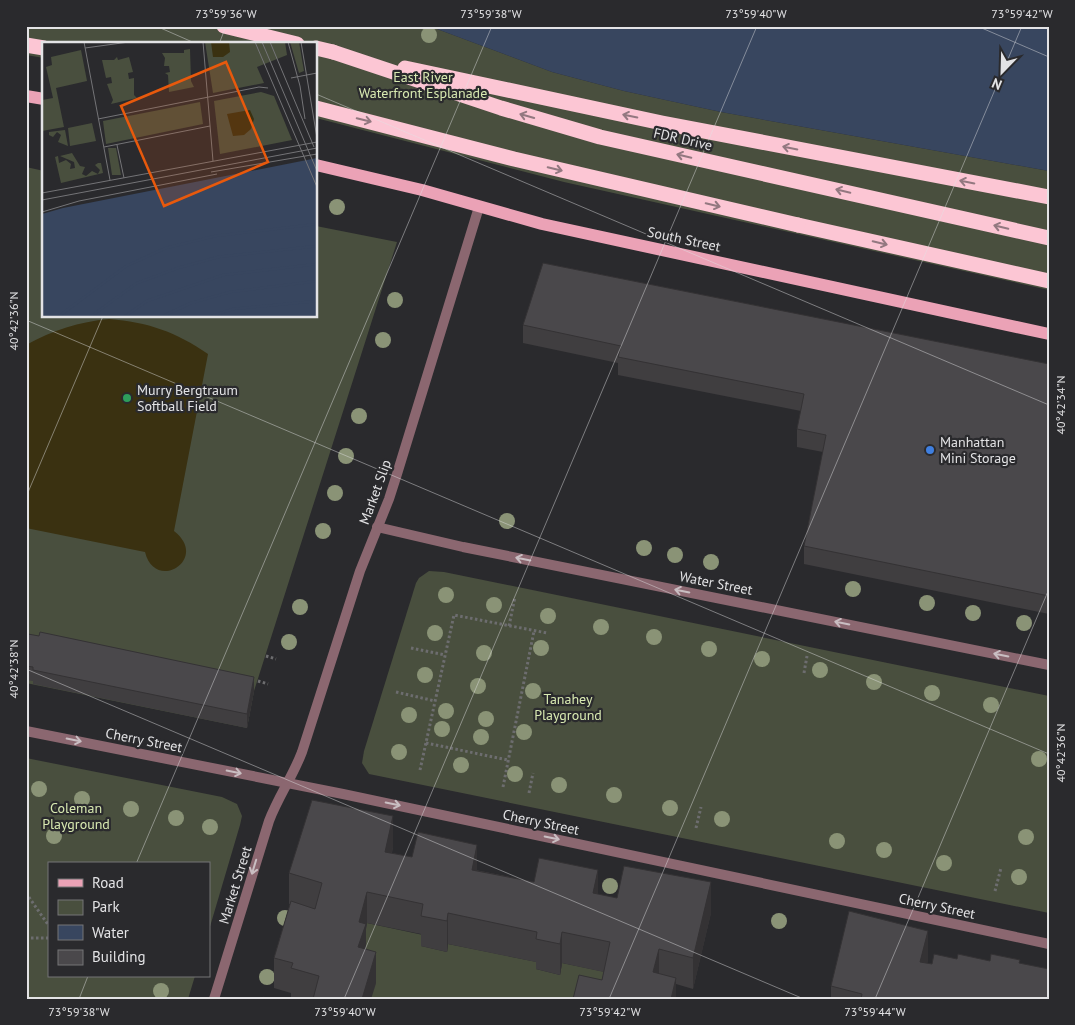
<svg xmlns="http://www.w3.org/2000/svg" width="1075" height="1025" font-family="'PT Sans',sans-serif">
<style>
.green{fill:#494f3e}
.sand{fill:#3a3111}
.water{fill:#38465f}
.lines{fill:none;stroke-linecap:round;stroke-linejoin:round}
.path{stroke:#6d6d6f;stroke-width:3;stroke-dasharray:2.5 2.5;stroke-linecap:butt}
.minor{stroke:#8b6770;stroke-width:10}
.primary{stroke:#eba2b6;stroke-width:12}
.motorway{stroke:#fcc6d4;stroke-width:15}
.motorway-bridge{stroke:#fcc6d4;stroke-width:15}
.tree{fill:#8a9376}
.wall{fill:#403e40}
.shaded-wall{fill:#343234}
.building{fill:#4a484b;stroke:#343234}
.oneway{stroke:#937880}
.oneway2{stroke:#c9bec2}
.ticks{fill:none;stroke:#e3e3e5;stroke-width:1;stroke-opacity:0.45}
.leisure-dot{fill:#2e9e5b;stroke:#2a2a2d;stroke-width:2}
.shop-dot{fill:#3f7fe0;stroke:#2a2a2d;stroke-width:2}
.labels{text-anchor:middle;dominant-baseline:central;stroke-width:4.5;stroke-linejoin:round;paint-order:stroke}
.park-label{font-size:14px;fill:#d8e9b1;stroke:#2a2a2d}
.street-label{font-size:14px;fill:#e3e3e5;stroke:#2a2a2d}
.poi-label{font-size:14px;fill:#e3e3e5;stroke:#2a2a2d;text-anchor:start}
.inset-river{fill:none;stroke:#38465f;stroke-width:2.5}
.inset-road{fill:none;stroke:#747477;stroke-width:1}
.view{fill:#e8590c;fill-opacity:0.15;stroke:#e8590c;stroke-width:2.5}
.inset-edge{fill:none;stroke:#e3e3e5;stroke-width:2.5}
.neatline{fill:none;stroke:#e3e3e5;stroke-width:2}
.ticks-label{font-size:12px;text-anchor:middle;fill:#e3e3e5}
</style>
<rect width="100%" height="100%" fill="#2a2a2d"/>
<g class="green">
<path d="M26 26H429L552 72 624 91 721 112 1049 171V290L564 182 316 118V44H44V58L26 55Z"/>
<path d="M26 167 44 171V316H316V226L397 242 254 691 247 728 26 683Z"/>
<path d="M429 571 444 572 1049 696V913L369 774 362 763 364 751 416 583 419 578Z"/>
<path d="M26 758 222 797 237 804 242 816 240 825 209 930V864H49V976H195L188 999H26Z"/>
<path d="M367 923 423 935 421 946 447 952 448 944 537 962 536 969 560 975 562 963 610 973 604 999H371L359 953Z"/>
</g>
<path class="sand" d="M109 319C148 322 176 332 208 354L174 531C210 559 155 593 145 552L26 528V345C53 330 79 322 109 319Z"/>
<path class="water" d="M429 26H1049V171L721 112 624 91 552 72Z"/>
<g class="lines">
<g class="path">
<path d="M509 626 515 597"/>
<path d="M411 648 445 655"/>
<path d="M266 656 276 659"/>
<path d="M804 673 807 656"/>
<path d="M258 681 268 684"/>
<path d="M396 692 435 701"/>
<path d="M426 743 508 760"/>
<path d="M420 770 454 615 547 633"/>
<path d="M503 787 534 631"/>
<path d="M529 793 533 773"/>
<path d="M696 828 701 807"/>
<path d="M995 891 1001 868"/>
<path d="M26 893 49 926"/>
<path d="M26 938H49"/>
</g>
<g class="minor">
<path d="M377 527 463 547 1049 665"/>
<path d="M26 731 343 794 1049 944"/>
<path d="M214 999 269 821C278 797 293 776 302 752L360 571 389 499 397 474 479 207"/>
</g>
<g class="primary">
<path d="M26 96 44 99"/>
<path d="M316 165 422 190 542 224 1049 334"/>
</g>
<g class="motorway">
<path d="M224 26 297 44"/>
<path d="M26 45 44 48"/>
<path d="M316 48 333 52"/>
<path d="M798 225 1049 281"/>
</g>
<g class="motorway-bridge">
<path d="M333 52 501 108 600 137 1049 238"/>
<path d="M405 68 662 123 1049 197"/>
<path d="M316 108 514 159 798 225"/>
</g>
</g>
<g class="tree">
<circle cx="429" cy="35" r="8"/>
<circle cx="337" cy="207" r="8"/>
<circle cx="395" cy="300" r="8"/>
<circle cx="383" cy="340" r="8"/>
<circle cx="359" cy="416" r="8"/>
<circle cx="346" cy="456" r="8"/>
<circle cx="335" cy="493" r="8"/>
<circle cx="507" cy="521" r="8"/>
<circle cx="323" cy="531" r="8"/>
<circle cx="644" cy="548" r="8"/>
<circle cx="675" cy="555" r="8"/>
<circle cx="711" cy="562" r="8"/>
<circle cx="853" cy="589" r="8"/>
<circle cx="446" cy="595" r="8"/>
<circle cx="927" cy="603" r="8"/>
<circle cx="494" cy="605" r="8"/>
<circle cx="300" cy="607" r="8"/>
<circle cx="973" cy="613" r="8"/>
<circle cx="548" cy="616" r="8"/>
<circle cx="1024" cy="623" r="8"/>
<circle cx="601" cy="627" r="8"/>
<circle cx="435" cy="633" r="8"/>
<circle cx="654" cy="637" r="8"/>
<circle cx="289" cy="642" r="8"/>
<circle cx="541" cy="648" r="8"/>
<circle cx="709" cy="649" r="8"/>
<circle cx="484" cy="653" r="8"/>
<circle cx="762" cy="659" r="8"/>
<circle cx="820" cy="670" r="8"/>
<circle cx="425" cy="675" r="8"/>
<circle cx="874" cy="682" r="8"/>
<circle cx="478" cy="686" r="8"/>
<circle cx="533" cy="691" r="8"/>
<circle cx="932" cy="693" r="8"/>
<circle cx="991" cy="705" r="8"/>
<circle cx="446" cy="711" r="8"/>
<circle cx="409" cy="715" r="8"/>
<circle cx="486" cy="719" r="8"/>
<circle cx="442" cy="729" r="8"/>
<circle cx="524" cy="732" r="8"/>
<circle cx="481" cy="737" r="8"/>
<circle cx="399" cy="752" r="8"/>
<circle cx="1039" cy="759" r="8"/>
<circle cx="461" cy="765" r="8"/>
<circle cx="515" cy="774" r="8"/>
<circle cx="559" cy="785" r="8"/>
<circle cx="39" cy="789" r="8"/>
<circle cx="614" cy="795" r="8"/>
<circle cx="82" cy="799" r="8"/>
<circle cx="670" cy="808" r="8"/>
<circle cx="131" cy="809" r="8"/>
<circle cx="176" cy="818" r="8"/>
<circle cx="722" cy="819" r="8"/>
<circle cx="210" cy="827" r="8"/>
<circle cx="54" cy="836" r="8"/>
<circle cx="1026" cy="837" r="8"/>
<circle cx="837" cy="841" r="8"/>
<circle cx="884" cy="850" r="8"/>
<circle cx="944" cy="863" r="8"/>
<circle cx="1019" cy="877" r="8"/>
<circle cx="610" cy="886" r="8"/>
<circle cx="285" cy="918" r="8"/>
<circle cx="779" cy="921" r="8"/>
<circle cx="267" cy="977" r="8"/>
<circle cx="161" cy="991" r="8"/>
</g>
<g class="wall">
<path d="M523 325 1049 364V614L804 564V546L823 452 797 447V429L801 411 618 375V363L523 343Z"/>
<path d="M26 640 254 691 247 728 33 684V681L26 680Z"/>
<path d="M393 847 392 853 534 882 617 898 711 913 693 989 676 984V999L602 980 604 972 562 963 560 975 536 969V962L448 944 447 952 421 946V934L367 923 366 929V949L376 983 371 999H292L291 998V993L274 988V958L290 904H289V873Z"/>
<path d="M957 959 1020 963 1049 999H831V986L928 961 927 963 932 964Z"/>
</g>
<g class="shaded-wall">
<path d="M254 677V691L247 728V714Z"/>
<path d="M393 816V847L385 882V852Z"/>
<path d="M477 845V876L472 870Z"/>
<path d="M598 870V901L593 893Z"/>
<path d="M711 882V913L693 989V958Z"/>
<path d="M367 892V923L366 929V954L358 978 359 922Z"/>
<path d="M448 913V944L447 952V921Z"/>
<path d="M928 931V961L920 993V962Z"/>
<path d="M562 932V963L560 975V944Z"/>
<path d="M659 949V979L653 972Z"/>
<path d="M376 952V983L371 999H362Z"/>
<path d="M676 978V999H671Z"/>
</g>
<g class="building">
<path d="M543 263 1049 364V596L804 546 826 435 797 429 804 394 618 357 621 346 523 325Z"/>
<path d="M40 632 254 677 247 714 33 670V667L26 666V640L28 634 39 636Z"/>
<path d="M312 800 393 816 385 852 412 857 418 832 477 845 472 870 534 882 539 858 598 870 593 893 617 898 624 866 711 882 693 958 659 949 653 972 676 978 671 999H573L579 975 602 980 610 942 562 932 560 944 536 939 537 932 448 913 447 921 421 916 423 904 367 892 359 922 366 924 358 947 376 952 362 999H313L319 976 291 968 293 963 274 958 291 901 315 909 322 883 289 873Z"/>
<path d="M849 911 928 931 920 962 932 964 934 954 957 959 958 954 990 961 991 954 1020 960 1019 963 1049 969V999H861L862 994 831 986Z"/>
<path d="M263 997 270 999H262Z"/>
</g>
<defs><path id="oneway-shaft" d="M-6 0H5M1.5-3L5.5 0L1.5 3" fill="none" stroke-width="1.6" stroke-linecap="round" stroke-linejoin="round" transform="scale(1.25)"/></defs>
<g class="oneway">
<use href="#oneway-shaft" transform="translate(527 116) rotate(-164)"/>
<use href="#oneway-shaft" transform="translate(630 116) rotate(-168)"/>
<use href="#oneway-shaft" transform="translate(364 120) rotate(14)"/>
<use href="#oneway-shaft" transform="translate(790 148) rotate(-169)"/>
<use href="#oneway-shaft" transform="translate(684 156) rotate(-167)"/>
<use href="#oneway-shaft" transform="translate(555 169) rotate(13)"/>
<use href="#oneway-shaft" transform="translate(967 182) rotate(-169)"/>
<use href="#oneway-shaft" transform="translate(843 191) rotate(-167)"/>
<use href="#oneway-shaft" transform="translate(713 205) rotate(13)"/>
<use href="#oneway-shaft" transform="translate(1001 227) rotate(-167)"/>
<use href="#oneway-shaft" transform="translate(880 243) rotate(13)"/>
</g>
<g class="oneway2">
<use href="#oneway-shaft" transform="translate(523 559) rotate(-169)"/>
<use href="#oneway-shaft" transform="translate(682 591) rotate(-169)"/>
<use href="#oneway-shaft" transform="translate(842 623) rotate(-169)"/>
<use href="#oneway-shaft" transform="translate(1001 655) rotate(-169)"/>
<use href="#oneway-shaft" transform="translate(74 740) rotate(11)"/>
<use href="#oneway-shaft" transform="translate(234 772) rotate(11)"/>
<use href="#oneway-shaft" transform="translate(393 804) rotate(12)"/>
<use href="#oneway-shaft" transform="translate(552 838) rotate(12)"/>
<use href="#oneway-shaft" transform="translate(254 867) rotate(107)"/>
</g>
<path class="ticks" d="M156 26 197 44M977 26 1049 57M219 44 226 26M316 94 1049 405M26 320 1049 754M26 497 103 316M26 669 804 999M136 864 492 26M79 999 88 976M344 999 757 26M609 999 1022 26M875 999 1049 589"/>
<circle class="leisure-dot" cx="127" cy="398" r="5"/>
<circle class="shop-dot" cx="930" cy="450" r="5"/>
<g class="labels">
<g class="park-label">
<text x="423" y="77">East River<tspan x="423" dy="16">Waterfront Esplanade</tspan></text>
<text x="568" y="699">Tanahey<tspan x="568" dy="16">Playground</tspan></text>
<text x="76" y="808">Coleman<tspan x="76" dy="16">Playground</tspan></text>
</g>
<g class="street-label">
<text transform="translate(683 139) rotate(13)">FDR Drive</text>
<text transform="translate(684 239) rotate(12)">South Street</text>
<text transform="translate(375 492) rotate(-70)">Market Slip</text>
<text transform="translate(716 583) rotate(11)">Water Street</text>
<text transform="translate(144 740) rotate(11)">Cherry Street</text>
<text transform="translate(541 822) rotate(12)">Cherry Street</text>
<text transform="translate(235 885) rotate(-73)">Market Street</text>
<text transform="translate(937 906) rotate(12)">Cherry Street</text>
</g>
<g class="poi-label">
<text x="137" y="390">Murry Bergtraum<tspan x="137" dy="16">Softball Field</tspan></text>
<text x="940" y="442">Manhattan<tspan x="940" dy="16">Mini Storage</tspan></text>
</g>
</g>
<g transform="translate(42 42)">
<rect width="275" height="275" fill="#2a2a2d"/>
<path d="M163 0H243L245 13 215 25 222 41 171 51ZM248 0H257L262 29 257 31ZM148 7 149 39 152 45 127 50 126 33 123 31 128 30 127 24H122L123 16 120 11H142V8ZM39 8 45 39 14 46 22 85 0 89V58L11 56 4 25 10 23 9 15ZM75 15 76 18 87 15 91 30 86 31 87 37 92 36V53L95 56 69 62 71 58 65 42 70 41 69 35 64 36 60 18H72ZM219 50 232 54 250 98 178 112 172 59ZM158 60 161 82 64 102 61 79ZM50 81 54 99 28 104 26 86ZM23 88 26 104 16 100 19 93 15 90 11 95 7 93V90ZM66 106H74L79 133H70ZM30 111 38 124 43 125 40 132 44 134 50 129 56 132 58 128 53 123 56 121H59L61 131 19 141 13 115 16 114 17 121 24 118 29 122 28 127 33 126 32 120 18 114Z" fill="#494f3e"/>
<path d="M169 0H187L188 10 181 15H171ZM208 68 212 77 209 87 202 93 191 94 185 72Z" fill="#3a3111"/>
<path d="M275 116V275H0V172L21 166Z" fill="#38465f"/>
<path class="inset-river" d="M16 275 84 224 124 206 173 194 275 182M48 275 95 241 136 226 176 215 275 204M82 275 105 259 181 233 275 222M119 275 149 261 188 250 275 239M166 275 191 267 275 259"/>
<path class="inset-road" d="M42 0 68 138M161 0 171 119M213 0 275 145M220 0 275 129M228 0 272 105M246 0 258 44 263 77M259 0 275 96M43 6 87 0M249 36 275 31M56 77 217 45 226 46M75 103 82 136M62 105 168 84M169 130 275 112M0 151 275 100M0 158 275 106M0 170 37 159 175 132"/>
<path class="view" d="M184 20 226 120 122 164 79 64Z"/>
<rect width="275" height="275" class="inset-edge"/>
</g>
<rect width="1075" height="1025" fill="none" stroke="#2a2a2d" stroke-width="55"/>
<rect x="48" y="862" width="162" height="115" fill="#2a2a2d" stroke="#747477"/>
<rect x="58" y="879" width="25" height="8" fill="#eba2b6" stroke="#747477"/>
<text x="92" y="888" font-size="15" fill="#e3e3e5">Road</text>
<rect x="58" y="900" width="25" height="15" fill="#494f3e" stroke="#747477"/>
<text x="92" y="912" font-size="15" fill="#e3e3e5">Park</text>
<rect x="58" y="925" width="25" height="15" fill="#38465f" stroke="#747477"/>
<text x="92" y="938" font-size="15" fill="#e3e3e5">Water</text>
<rect x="58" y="950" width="25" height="15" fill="#4a484b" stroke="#747477"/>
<text x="92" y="962" font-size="15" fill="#e3e3e5">Building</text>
<g transform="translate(1002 72) rotate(203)" stroke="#2a2a2d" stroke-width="4" paint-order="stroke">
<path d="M0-4L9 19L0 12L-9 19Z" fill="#e3e3e5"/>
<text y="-8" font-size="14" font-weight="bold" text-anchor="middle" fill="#e3e3e5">N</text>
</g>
<rect x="28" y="28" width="1020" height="970" class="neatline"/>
<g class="ticks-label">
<text x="226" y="18">73°59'36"W</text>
<text x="491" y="18">73°59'38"W</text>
<text x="756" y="18">73°59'40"W</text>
<text x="1022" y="18">73°59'42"W</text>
<text transform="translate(14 321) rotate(-90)" y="4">40°42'36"N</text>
<text transform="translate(1061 405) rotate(-90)" y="4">40°42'34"N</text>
<text transform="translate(14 669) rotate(-90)" y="4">40°42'38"N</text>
<text transform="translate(1061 753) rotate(-90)" y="4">40°42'36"N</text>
<text x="79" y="1016">73°59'38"W</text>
<text x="345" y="1016">73°59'40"W</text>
<text x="610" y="1016">73°59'42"W</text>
<text x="875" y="1016">73°59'44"W</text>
</g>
</svg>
